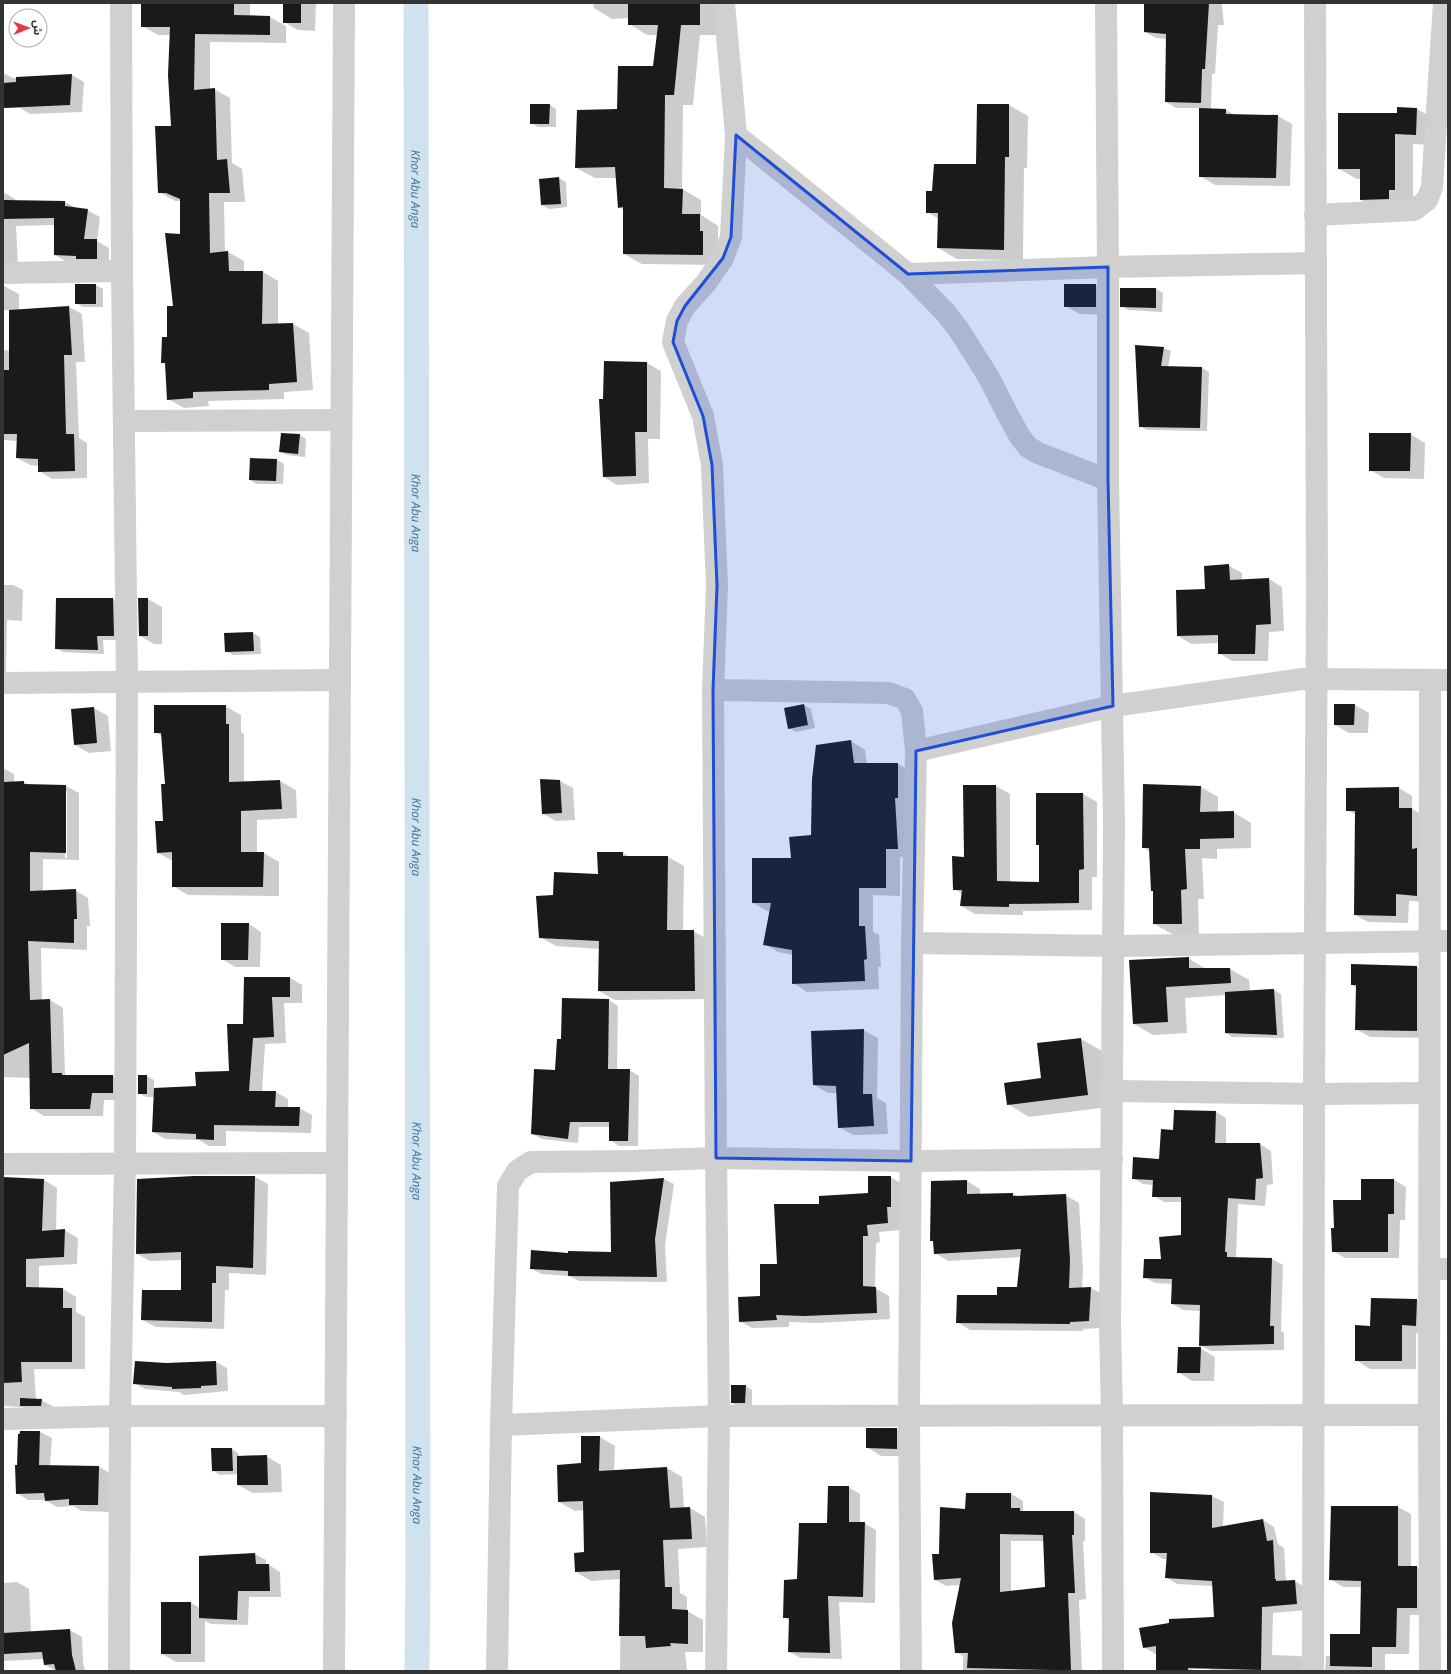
<svg xmlns="http://www.w3.org/2000/svg" width="1451" height="1674" font-family="'Open Sans','Noto Sans Arabic',sans-serif">
<style>
.shadow{fill:#0003;fill-rule:evenodd}
.lines{fill:none;stroke-linecap:round;stroke-linejoin:round}
.canal{stroke:#cfe2ee;stroke-width:25}
.building{fill:#1a1a1a;fill-rule:evenodd}
.minor{stroke:#d0d0d0;stroke-width:22}
.marked{fill:#1d4ed8;fill-opacity:0.2;stroke:#1d4ed8;stroke-width:3;stroke-linejoin:round}
.labels{text-anchor:middle;dominant-baseline:central;stroke-width:4;stroke-linejoin:round;paint-order:stroke}
.water-label{font-size:12px;font-style:italic;fill:#3f7597;stroke:#fff}
</style>
<rect width="100%" height="100%" fill="#fff"/>
<g class="shadow">
<path d="M142 3H250V17H270L286 26V43L210 42V89H214L230 98 232 163 242 169 245 202H224L225 253 228 252 244 261V272H263L278 281V325L293 324 309 333 313 390 284 392V399L208 401 209 406 184 408 168 399 166 364 162 362 174 307 181 235V201H175L159 192 172 127 171 35H158L142 26Z"/>
<path d="M284 3H316L315 31 298 30 284 22Z"/>
<path d="M593 3H718V35H700L693 105H683L682 189 701 200V215L718 226V240L721 242V265L642 264 624 254V210L619 207 617 178H595L576 168 618 110 654 68 658 35H647L629 24V18L612 19 594 8Z"/>
<path d="M1145 3H1219L1222 5 1224 25H1218L1215 74H1212L1211 109 1226 110 1235 115 1278 116 1292 124 1290 186 1215 185 1200 176V108H1176L1166 102V39L1156 38 1145 32Z"/>
<path d="M3 73 13 78 72 75 84 82 82 112 30 114 20 108H3Z"/>
<path d="M550 105 556 109V127H538L531 123Z"/>
<path d="M978 105H1009L1028 116 1027 168H1024L1023 260 957 259 938 248 939 219 927 212 977 165Z"/>
<path d="M1398 108 1417 109 1435 119 1434 145 1413 144V200L1379 210 1361 200V179H1357L1339 169 1398 114Z"/>
<path d="M559 178 566 182 567 207 549 209 542 205Z"/>
<path d="M3 192 15 199V202H65L76 208 87 210 100 217 97 241 109 248V266L67 262 55 255V225L16 226 18 267 3 280Z"/>
<path d="M3 282 4 286 19 294V310L69 307 82 314 85 362H76L79 438 87 443V478L52 479 39 471V466L30 465 17 458V441L3 440V350L10 351V310H3Z"/>
<path d="M76 285H96L103 289V307H83L76 303Z"/>
<path d="M1095 285 1110 293V315L1080 314 1065 306Z"/>
<path d="M1156 289 1163 293 1162 312 1128 310 1122 306Z"/>
<path d="M1164 348 1171 351 1168 367 1202 368 1209 372 1207 431 1147 430 1140 426Z"/>
<path d="M604 362 647 363 661 371 660 439H648L649 483 617 485 604 477Z"/>
<path d="M1410 434 1425 443 1424 479 1384 478 1370 470Z"/>
<path d="M300 435 306 439 305 457 287 455 280 451Z"/>
<path d="M277 460 284 464 283 484H257L250 480Z"/>
<path d="M1229 566 1242 573V580L1269 579 1282 587 1284 631 1269 632 1268 661H1232L1219 653V643L1191 644 1178 636 1206 589Z"/>
<path d="M3 585H13L23 590 22 621 7 620 6 672H3Z"/>
<path d="M57 599H113L120 603V640H103L104 654 63 652 56 648Z"/>
<path d="M148 599 162 607V644H154L140 636Z"/>
<path d="M253 633 260 637 261 654 233 655 226 651 225 634Z"/>
<path d="M804 705 811 709 815 728 796 732 789 728Z"/>
<path d="M1355 705 1369 713 1368 733H1349L1335 725Z"/>
<path d="M225 706 241 715V732L244 734V782L280 781 296 790 297 818 257 820V853H264L279 862V896L188 895 173 886V861L158 853 164 822 166 785 163 737 155 732Z"/>
<path d="M94 708 108 716 111 751 89 753 75 745Z"/>
<path d="M851 741 865 750 867 764H898L912 772V856L900 857V896L873 895V932L879 935 881 967H878L879 989 807 992 793 983V955L778 952 764 944 771 911H767L753 903 812 836Z"/>
<path d="M3 766V768L14 774V782H24L30 785 66 786 79 793V860L43 859V892L75 890 88 898 90 926H87V950L41 948 42 1000H50L63 1008 65 1075 113 1076 126 1084V1100H104L103 1116H44L31 1108V1078L3 1077ZM65 791H67V858H65Z"/>
<path d="M560 781 573 788 575 820 556 821 543 814Z"/>
<path d="M964 786H996L1010 794V882L1040 883V847L1037 844V794H1083L1097 802V877H1092V910L1023 911V915L975 914 961 906 962 894 954 889 965 858Z"/>
<path d="M1201 787 1218 797V813L1233 812 1251 823V848L1217 849V859L1202 858 1204 899H1198L1199 934H1172L1154 924V891L1150 852 1143 847Z"/>
<path d="M1399 788 1412 796V809L1424 816 1430 902 1409 901 1408 923 1368 922 1355 915 1356 815 1347 810V789Z"/>
<path d="M598 853H623L630 857H668L684 866 683 931H693L709 940 710 999 615 1000 599 991 600 949 556 946 540 937 554 896 599 875Z"/>
<path d="M249 924 261 932 260 967H235L222 959Z"/>
<path d="M1188 958 1206 969H1230L1249 980 1250 991 1274 990 1281 994 1284 1038 1232 1037 1226 1033V995L1185 998 1187 1033 1153 1035 1134 1024Z"/>
<path d="M1417 967 1431 975V1038L1370 1037 1356 1029 1357 988 1352 985Z"/>
<path d="M245 978H290L302 985V1003H284L286 1043 265 1044 262 1092H276L288 1099V1108H299L312 1115 311 1133 226 1131V1146H209L199 1140 165 1139 153 1132 154 1097H146L139 1093V1076H147L154 1080V1089L197 1087 230 1072 244 1025Z"/>
<path d="M609 1000 618 1006 617 1070H629L639 1076 638 1146H619L610 1140V1127H579L578 1143 542 1139 532 1134 556 1071 562 1040Z"/>
<path d="M863 1030 878 1038 877 1098 886 1103 888 1134 853 1135 839 1127 838 1093H828L814 1085Z"/>
<path d="M1081 1039 1102 1051 1109 1107 1029 1117 1008 1104 1042 1079Z"/>
<path d="M1216 1112 1226 1118V1144H1260L1271 1151 1273 1184 1267 1185 1265 1206 1238 1204 1236 1258 1272 1259 1283 1265 1281 1331 1284 1333V1350L1211 1351 1200 1345 1201 1311 1183 1310 1172 1304 1173 1284 1155 1283 1144 1277 1162 1260 1182 1236V1202H1164L1154 1196V1185L1143 1184 1133 1178 1160 1160 1174 1131Z"/>
<path d="M194 1177H255L268 1184 266 1275 229 1273V1290H225L224 1329 156 1327 142 1320 182 1292V1260L150 1261 137 1254Z"/>
<path d="M890 1177 903 1184 901 1230 879 1232 880 1242 876 1243 875 1288 889 1296 890 1319 817 1323 789 1322V1327L752 1328 740 1321 761 1297 778 1265 820 1205 869 1194Z"/>
<path d="M3 1178 44 1180 57 1188 56 1231 64 1230 78 1238 77 1264 39 1266V1288L63 1289 76 1297V1312L85 1317V1369H34L36 1400H41L54 1407 33 1413 22 1407 3 1406Z"/>
<path d="M664 1179 674 1184 665 1245 667 1282 579 1281 569 1276 541 1274 531 1268 569 1254 612 1253Z"/>
<path d="M1394 1180 1406 1187 1405 1220H1400L1399 1258H1345L1333 1251 1335 1229 1362 1202Z"/>
<path d="M967 1181 980 1189V1194H1013L1018 1197 1065 1195 1079 1203 1083 1269 1082 1288H1091L1104 1295 1102 1328 1083 1329V1331L970 1330 957 1322 998 1296 1018 1288 1021 1257 948 1261 935 1253 934 1242 931 1240Z"/>
<path d="M1416 1300 1431 1308 1430 1334 1416 1333V1369H1370L1356 1360 1371 1327Z"/>
<path d="M1200 1348 1215 1357 1214 1381H1192L1178 1372Z"/>
<path d="M216 1362 227 1368 228 1391 184 1395 179 1392 145 1389 134 1383 166 1364Z"/>
<path d="M746 1386 752 1390V1407H739L732 1403Z"/>
<path d="M896 1429 911 1438V1456H881L867 1447Z"/>
<path d="M19 1432H40L52 1438 50 1466 99 1467 110 1473V1512L82 1511 73 1506 57 1507 45 1500H28L17 1493Z"/>
<path d="M600 1437 615 1446 614 1472 667 1468 682 1477 684 1508H690L705 1517 707 1547 678 1549 680 1593 687 1597V1611L703 1620V1652H685L687 1671H620L621 1579 591 1581 576 1572 585 1553 584 1510 575 1511 559 1502Z"/>
<path d="M232 1449 238 1453 239 1457 266 1456 281 1465 282 1492 253 1493 238 1485V1474L220 1475 213 1471Z"/>
<path d="M848 1487 860 1494V1523H864L876 1530 875 1603 839 1602 842 1659 801 1658 789 1652 790 1621 784 1617 798 1580Z"/>
<path d="M1151 1493 1212 1496 1224 1502 1223 1527 1263 1520 1274 1527 1278 1544 1284 1548 1286 1582 1295 1581 1306 1588 1308 1610 1273 1613 1272 1655 1300 1656 1312 1662V1671H1210V1669H1192V1671H1157V1654H1155L1144 1647 1215 1618 1213 1586 1177 1584 1166 1577 1167 1559H1163L1151 1552Z"/>
<path d="M967 1494H1011L1023 1501V1511L1074 1512 1085 1519V1541H1083L1086 1599 1079 1600 1082 1671H963V1656L956 1652 960 1585 946 1586 935 1580 940 1555 966 1510ZM1011 1541H1045L1046 1588 1011 1592Z"/>
<path d="M1332 1507H1398L1411 1514V1567H1417L1430 1575V1615H1410L1409 1654H1385V1671H1325L1326 1656H1331L1361 1635 1362 1587H1343L1330 1579Z"/>
<path d="M255 1554 266 1560V1565H269L280 1572 281 1597H249L248 1625 211 1624 205 1621V1662H176L162 1654V1603H191L200 1608Z"/>
<path d="M17 1582 29 1589 31 1632 70 1630 82 1637 83 1662 85 1671H56L45 1665 44 1659 3 1661V1583Z"/>
</g>
<g class="lines">
<path class="canal" id="s1" d="M416 3 418 1570 417 1671"/>
</g>
<g class="building">
<path d="M141 3H234V15L270 16V35L195 34 194 90 215 88 217 160 227 159 230 193H209L210 253 228 251 229 271H263L262 324 293 323 297 382 269 384V390L193 392V398L167 400 165 363H161L162 337H167V306H173L165 233 180 234V199L166 193H158L155 126H171L168 75 170 27H141Z"/>
<rect x="283" y="3" width="18" height="20"/>
<path d="M628 3H700V25H681L674 95H665L664 188 683 189 682 214H700V231H703V255L623 254V207L618 208 615 167 575 168 577 110 617 109 618 66H653L658 25H628Z"/>
<path d="M1144 3H1209L1205 69H1202L1201 103 1165 102 1166 34 1144 32Z"/>
<path d="M72 74 70 105 3 108V83L16 82V77Z"/>
<path d="M530 104H550L549 124H530Z"/>
<path d="M977 104H1009V157H1005L1004 250 937 248 938 213H926V191H932L934 164H976Z"/>
<path d="M1397 107 1417 108 1416 135 1395 134V190H1389V199L1360 200V169H1338V113H1397Z"/>
<path d="M1199 108 1226 109V114L1278 115 1276 178 1199 177Z"/>
<path d="M559 177 561 204 541 205 539 179Z"/>
<path d="M3 200 65 201V206L88 209 84 239H97V259H76V256L54 255V218L3 219Z"/>
<rect x="75" y="284" width="21" height="20"/>
<rect x="1064" y="284" width="32" height="23"/>
<path d="M1120 288H1156V308L1120 307Z"/>
<path d="M69 306 72 355H64L66 434H74L75 471 38 472V459L16 458 17 434H3V370H9V310Z"/>
<path d="M1135 345 1164 347 1161 366 1202 367 1200 428 1139 427Z"/>
<path d="M604 361 647 362V432H635L636 476 603 477 599 399H603Z"/>
<path d="M281 433 300 434 298 454 279 452Z"/>
<path d="M1369 433H1411L1410 471H1369Z"/>
<path d="M250 458 277 459 276 481 249 480Z"/>
<path d="M1229 564 1230 580 1269 578 1271 624 1256 625 1255 654H1218V635L1177 636 1176 590 1205 589 1204 566Z"/>
<path d="M56 598H113L114 636H97L98 650 55 649Z"/>
<path d="M138 598H148V636H139Z"/>
<path d="M253 632 254 651 225 652 224 633Z"/>
<path d="M804 704 808 725 788 729 784 708Z"/>
<path d="M1334 704H1355L1354 725H1334Z"/>
<path d="M154 705H226V724H229V782L280 780 282 809 241 811V852H264L263 887H172V852L157 853 155 821H163L161 784H165L161 733H154Z"/>
<path d="M94 707 97 743 74 745 71 709Z"/>
<path d="M851 740 854 763H898V798H895L898 849H886V888H859V926H865L867 959 864 960 865 981 792 984V950L763 945 771 903H752V858H791L789 837 811 835 812 779 816 745Z"/>
<path d="M540 779 560 780 562 813 542 814Z"/>
<path d="M24 781V784L66 785V853L30 852V891L76 889 77 919H74V943L28 941 30 1000 50 999 52 1073H62V1075H113V1093H92L90 1109H30L29 1043 3 1055V782Z"/>
<path d="M1143 784 1201 786 1200 812 1234 811V838L1200 839V849H1185L1187 889 1181 890 1182 924H1153V891H1151L1149 848H1142Z"/>
<path d="M963 785H996L997 881 1039 882V845H1036V793H1083L1084 869 1079 870V903L1009 904V907L960 906 962 890H953L952 856 964 857Z"/>
<path d="M1399 787V808H1412V849L1417 848V896L1396 894V916L1354 915 1355 811H1346V788Z"/>
<path d="M597 852H623V856H668L667 930H694L695 991H598L599 941 539 938 536 896 553 895 554 872 598 874Z"/>
<path d="M221 923H249L248 960H221Z"/>
<path d="M1189 957V968H1230L1231 983 1166 987 1168 1022 1133 1024 1129 960Z"/>
<path d="M1351 964 1417 966V1031L1355 1030 1356 985H1351Z"/>
<path d="M244 977H290V997H272L274 1037 253 1038 249 1091H276L275 1107H300L299 1126 214 1125V1140L196 1139V1134L152 1132 154 1088 196 1086 195 1072 229 1071 227 1024H243Z"/>
<path d="M1274 989 1277 1035 1225 1033V992Z"/>
<path d="M562 998 609 999 608 1069H630L628 1141H609V1122H570L568 1139 531 1134 534 1069 555 1070 557 1039H561Z"/>
<path d="M864 1029 863 1094H872L874 1126 838 1128 836 1086 813 1085 811 1031Z"/>
<path d="M1081 1038 1088 1095 1007 1105 1004 1083 1041 1078 1037 1043Z"/>
<rect x="138" y="1075" width="9" height="19"/>
<path d="M1174 1110 1216 1111 1215 1143H1260L1263 1178 1256 1179 1255 1200 1228 1198 1225 1252H1227V1257L1272 1258 1270 1326H1274V1344L1199 1346 1200 1305 1171 1304 1172 1279 1143 1278 1144 1259H1161L1159 1237 1181 1235V1197H1152L1153 1180 1132 1179 1133 1157 1159 1159 1161 1129 1173 1130Z"/>
<path d="M194 1176H255L253 1268 216 1266V1283H212V1322L141 1320 142 1290H181V1252L136 1254 137 1179Z"/>
<path d="M868 1176H891V1207H887L888 1223 867 1225 868 1236H863V1286L876 1287 877 1313 804 1316 776 1315 777 1320 739 1322 738 1297 760 1296V1264H777L774 1204H819V1196L868 1193Z"/>
<path d="M3 1177 44 1179 42 1231 65 1229 64 1257 26 1259V1287L63 1288V1308H72V1362H21L22 1382 3 1383Z"/>
<path d="M664 1178 655 1239 657 1277 568 1276V1271L530 1269 531 1250 568 1253V1251L611 1252 610 1182Z"/>
<path d="M1361 1179H1394V1214H1388V1252H1332L1331 1228H1334L1333 1200H1361Z"/>
<path d="M967 1180V1194L1013 1193V1196L1066 1194 1070 1260 1069 1288 1091 1287 1089 1321 1070 1322V1324L956 1323 957 1295H997V1287H1017L1021 1249 934 1254 933 1241H930L931 1181Z"/>
<path d="M1371 1298 1417 1299 1416 1326 1402 1325V1361H1355V1325L1370 1326Z"/>
<path d="M1178 1347H1201L1200 1373H1177Z"/>
<path d="M135 1361 166 1363 216 1361 217 1385 201 1386V1388L172 1389V1387L133 1384Z"/>
<path d="M731 1385H746L745 1403H731Z"/>
<path d="M20 1398 42 1399 41 1406H20Z"/>
<path d="M866 1428H897V1449L866 1448Z"/>
<path d="M20 1431H40L39 1465 99 1466 98 1505H69V1499L45 1501 44 1493 16 1494 15 1465H17L18 1434H20Z"/>
<path d="M581 1436H600L599 1471 667 1467 670 1508 690 1507 692 1539 663 1540 665 1587H672V1609L688 1610V1644L670 1643 671 1646 646 1648 645 1636H619L620 1570 575 1572 574 1553 584 1552 583 1501 558 1502 557 1465 581 1463Z"/>
<path d="M211 1448H232L233 1471H212Z"/>
<path d="M267 1455 268 1485H237V1456Z"/>
<path d="M828 1486H849V1522H865L863 1597 828 1596 830 1653 788 1652 789 1618H783L784 1580 797 1579 799 1523H827Z"/>
<path d="M1150 1492 1212 1495V1528L1263 1519 1267 1541 1273 1540 1275 1579H1276V1581L1295 1580 1297 1604 1262 1607 1261 1670 1188 1668V1671H1156V1646L1143 1648 1139 1628 1169 1623V1619L1214 1617 1212 1581 1165 1578 1167 1553H1150Z"/>
<path d="M966 1493H1011V1508H1020V1511H1074V1535H1072L1075 1593H1068L1071 1670 1052 1671V1670L967 1668 968 1653H955L952 1623 961 1578 934 1580 932 1554H939L940 1507 965 1509ZM1000 1534 1043 1535 1045 1587 1000 1592Z"/>
<path d="M1331 1506H1398V1566H1417V1608H1397L1396 1647H1372V1667L1330 1666V1634H1360L1361 1581 1329 1580Z"/>
<path d="M255 1553 256 1564H269L270 1591H238L237 1620 199 1618V1556Z"/>
<rect x="161" y="1602" width="30" height="52"/>
<path d="M70 1629 72 1655 76 1671H56L54 1664 44 1665 42 1652 3 1654V1633Z"/>
</g>
<g class="lines">
<g class="minor">
<path d="M724 3 736 135 731 237 723 258 706 283 685 306 677 321 673 342 703 416 712 465 717 586 713 690 716 1158 911 1161 1112 1159"/>
<path d="M1106 3 1108 267V480L1114 825 1110 1326 1112 1415 1113 1671"/>
<path d="M736 135 908 274 945 312 959 330 988 376 1008 415 1020 437 1028 447 1038 453 1108 480"/>
<path d="M1315 215 1414 210 1427 200 1432 187 1444 3"/>
<path d="M3 273 122 271"/>
<path d="M908 274 1108 267 1316 263"/>
<path d="M124 421 341 420"/>
<path d="M1430 680 1429 1415 1430 1671"/>
<path d="M3 683 340 680"/>
<path d="M713 690 889 693 905 699 912 711 916 751 912 943 909 1416 911 1671"/>
<path d="M916 751 1113 706 1302 679 1448 680"/>
<path d="M912 943 1114 946 1448 941"/>
<path d="M1113 1091 1314 1094 1429 1093"/>
<path d="M3 1164 337 1163"/>
<path d="M1429 1269H1448"/>
<path d="M3 1419 120 1416H336"/>
<path d="M119 1671 120 1416 125 1163 127 681 122 271 121 3"/>
<path d="M334 1671 344 3"/>
<path d="M497 1671 501 1425"/>
<path d="M716 1671 719 1416 716 1158 631 1161 531 1162 517 1171 508 1186 501 1425 719 1416 1429 1415"/>
<path d="M1313 1671 1314 1094 1317 592 1315 3"/>
</g>
</g>
<path class="marked" d="M736 135 908 274 1108 267V480L1113 706 916 751 911 1161 716 1158 713 690 717 586 712 465 703 416 673 342 677 321 685 306 723 258 731 237Z"/>
<g class="labels">
<g class="water-label">
<text stroke="none"><textPath href="#s1" startOffset="186">Khor Abu Anga</textPath></text>
<text stroke="none"><textPath href="#s1" startOffset="510">Khor Abu Anga</textPath></text>
<text stroke="none"><textPath href="#s1" startOffset="834">Khor Abu Anga</textPath></text>
<text stroke="none"><textPath href="#s1" startOffset="1158">Khor Abu Anga</textPath></text>
<text stroke="none"><textPath href="#s1" startOffset="1482">Khor Abu Anga</textPath></text>
</g>
</g>
<rect width="1451" height="1674" fill="none" stroke="#333333" stroke-width="8"/>
<g transform="translate(28 28) rotate(89)"><circle r="19" fill="#ffffff" stroke="#adadad"/>
<path d="M0-3L7 15L0 10L-7 15Z" fill="#e63946"/>
<text y="-6" font-size="11" font-weight="bold" text-anchor="middle" fill="#333333">ش</text>
</g>
</svg>
